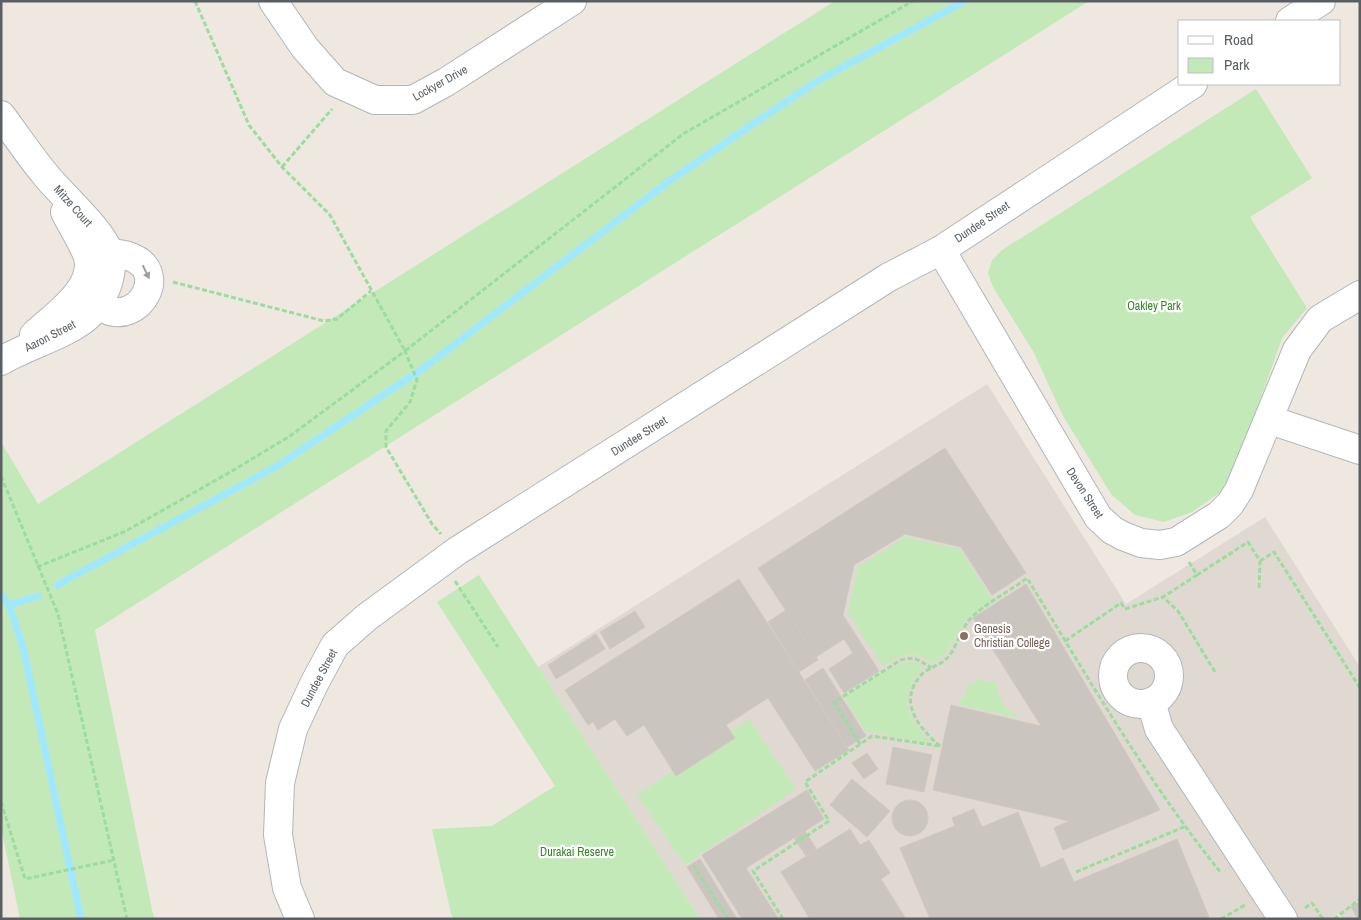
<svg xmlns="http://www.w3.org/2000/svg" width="1361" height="920" font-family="'Archivo Narrow',sans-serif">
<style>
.education{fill:#e0d9d1}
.green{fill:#c3e9b9}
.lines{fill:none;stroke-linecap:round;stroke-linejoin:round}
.stream{stroke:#9fe8ff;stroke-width:7}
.building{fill:#cbc5bf;stroke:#d3c8be}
.minor-casing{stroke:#b1b6ba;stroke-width:30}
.path{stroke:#9bdc9f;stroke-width:3;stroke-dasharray:5 2.5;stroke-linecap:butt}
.minor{stroke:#fff;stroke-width:28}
.oneway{fill:#9b9fa1}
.education-dot{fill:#8d6e63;stroke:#fff;stroke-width:2}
.labels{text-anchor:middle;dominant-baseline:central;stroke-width:4.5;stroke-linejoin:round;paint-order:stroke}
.street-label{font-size:12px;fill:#595f63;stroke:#fff}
.park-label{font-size:12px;fill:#38822a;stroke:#fff}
.education-label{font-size:12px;fill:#785e54;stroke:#fff;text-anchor:start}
</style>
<rect width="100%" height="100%" fill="#eee8e0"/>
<path class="education" d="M987 384 1126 604 1265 517 1360 667V919H1342L1338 913 1331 919H700L538 667Z"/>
<g class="green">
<path d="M835 1H1089L95 630 154 919H20L1 827V442L38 504Z"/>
<path d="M1256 89 1312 178 1250 217 1307 308 1282 338 1236 468 1222 491 1192 512 1164 522 1135 515 1111 494 1063 416 1034 353 993 287 988 273 992 260 1002 250Z"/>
<path d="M905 537 960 549 993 601 965 621 947 651 933 664C915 648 902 654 883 666L848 613 858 567Z"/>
<path d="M479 575 679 886 700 919H454L451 914 432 829 492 826 555 786 437 602Z"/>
<path d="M907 662 917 663 924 666C896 695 907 719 932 744L865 731 844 697 890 668Z"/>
<path d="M976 678 986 682 996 681C997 699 1005 708 1019 718L956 704 964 697 968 685 975 683Z"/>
<path d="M749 719 796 789 685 865 637 795Z"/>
</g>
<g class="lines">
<g class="stream">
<path d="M57 585 279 465 425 367 668 182 750 126 819 80 965 1"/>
<path d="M1 594 9 605 23 647 81 919"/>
<path d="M9 605 38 596"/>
</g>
</g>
<g class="building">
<path d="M945 448 1026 573 992 595 961 547 905 534 854 565 843 615 879 671 844 693 829 669 853 653 844 639 816 657 758 568Z"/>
<path d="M739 579 849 750 815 771 768 698 726 725 735 738 676 776 644 725 627 736 615 719 598 730 593 722 588 725 565 690Z"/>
<path d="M1026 584 1160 810 1063 850 1054 828 1069 821 933 790 951 705 1041 726 973 618Z"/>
<path d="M786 610 818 660 799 672 768 622Z"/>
<path d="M635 611 645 627 610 649 600 632Z"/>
<path d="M596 634 605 649 556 679 548 665Z"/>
<path d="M823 668 866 736 847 747 805 680Z"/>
<path d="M893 747 932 755 924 792 886 784Z"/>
<path d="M867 753 878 769 864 779 852 763Z"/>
<path d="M852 779 890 811 867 837 830 805Z"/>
<path d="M807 790 824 819 746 868 778 918 742 919 702 855Z"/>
<circle cx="910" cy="818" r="18"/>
<path d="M974 809 982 827 1018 812 1041 868 1063 858 1074 882 1177 839 1209 917 1205 919H930L900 848 955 826 952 818Z"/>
<path d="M850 829 860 845 869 840 890 873 881 879 906 919H810L781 872Z"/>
<path d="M805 831 817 850 806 856 794 838Z"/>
<path d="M700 859 737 919H719L687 867Z"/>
<path d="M1360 902V919H1358L1351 907Z"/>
</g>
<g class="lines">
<g class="minor-casing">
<g id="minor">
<path d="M273 1 305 48 335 82 375 100H413L446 82 572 1"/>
<path d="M1290 21 1321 1"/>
<path d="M1 115C15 134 29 155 44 173 60 194 106 233 110 256 114 277 103 300 89 315 69 334 26 346 1 361"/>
<path d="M941 250 1098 517 1112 530 1123 536 1141 543 1160 545 1176 542 1219 515 1230 504 1239 490 1297 350 1320 319 1360 295"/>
<path d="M84 292C90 298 97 305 105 309 139 326 172 270 128 256 118 252 104 255 93 255"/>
<path d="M34 335C54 316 99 287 87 254 81 240 72 226 65 212"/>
<path d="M1270 420 1360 450"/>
<circle cx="1141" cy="676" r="28"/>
<path d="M1151 702 1159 729 1283 919"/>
<path d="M300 919 287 888 278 835 280 783 293 729 314 684 335 645 367 617 457 551 889 277 941 250 1193 84"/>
</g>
</g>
<g class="path">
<path d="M195 1 249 125 282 167 330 215 405 351 683 134 913 1"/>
<path d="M282 167 332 109"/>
<path d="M173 282 324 321 337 319 371 291"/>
<path d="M1 476 58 614 127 919"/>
<path d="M1260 561 1274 552 1360 688"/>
<path d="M1189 562 1197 575 1163 597 1178 611 1215 672"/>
<path d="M37 567 126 531 232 471 290 436 405 351 417 380 410 402 386 431V447L432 524 441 534"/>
<path d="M1197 575 1248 542 1260 561 1259 590"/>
<path d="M455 581 498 647"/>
<path d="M1065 641 1121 603 1125 609 1163 597"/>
<path d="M860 744 834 702 901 660C913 656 920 660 931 668"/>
<path d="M940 746C919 728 897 702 921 675 930 666 941 666 949 656 958 644 962 626 973 616 988 602 1010 591 1027 578 1089 679 1147 781 1221 873"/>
<path d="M1 802 25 879 114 860"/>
<path d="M693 865 728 919"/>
<path d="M1076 872 1184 827"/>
<path d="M1305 908 1312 903 1323 919"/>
<path d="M783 919 753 871 829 821 805 782 872 736 940 746"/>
<path d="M1221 919 1245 905"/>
<path d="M1334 919 1360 899"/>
</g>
<use href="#minor" class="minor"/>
</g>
<defs><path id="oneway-solid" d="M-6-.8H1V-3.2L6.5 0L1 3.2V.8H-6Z" transform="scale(1.25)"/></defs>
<use class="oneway" href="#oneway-solid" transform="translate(146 272) rotate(64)"/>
<circle class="education-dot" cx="964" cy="636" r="5"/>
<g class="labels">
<g class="street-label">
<text transform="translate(440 83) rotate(-29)">Lockyer Drive</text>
<text transform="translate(73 206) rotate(48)">Mitze Court</text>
<text transform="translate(982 222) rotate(-34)">Dundee Street</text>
<text transform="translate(50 336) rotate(-27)">Aaron Street</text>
<text transform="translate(639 436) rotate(-32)">Dundee Street</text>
<text transform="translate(1085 493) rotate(57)">Devon Street</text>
<text transform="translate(319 678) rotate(-62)">Dundee Street</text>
</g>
<g class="park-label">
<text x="1154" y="306">Oakley Park</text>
<text x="577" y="852">Durakai Reserve</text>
</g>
<g class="education-label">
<text x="974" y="629">Genesis<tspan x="974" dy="14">Christian College</tspan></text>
</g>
</g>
<rect width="1361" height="920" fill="none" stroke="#595f63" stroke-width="5"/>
<rect x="1178" y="20" width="162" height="65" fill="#ffffff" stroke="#bdbfc1"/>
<rect x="1188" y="36" width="25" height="8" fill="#ffffff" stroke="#bdbfc1"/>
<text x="1224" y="45" font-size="15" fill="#595f63">Road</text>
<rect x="1188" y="58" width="25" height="15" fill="#c3e9b9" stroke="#bdbfc1"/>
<text x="1224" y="70" font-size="15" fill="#595f63">Park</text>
</svg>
